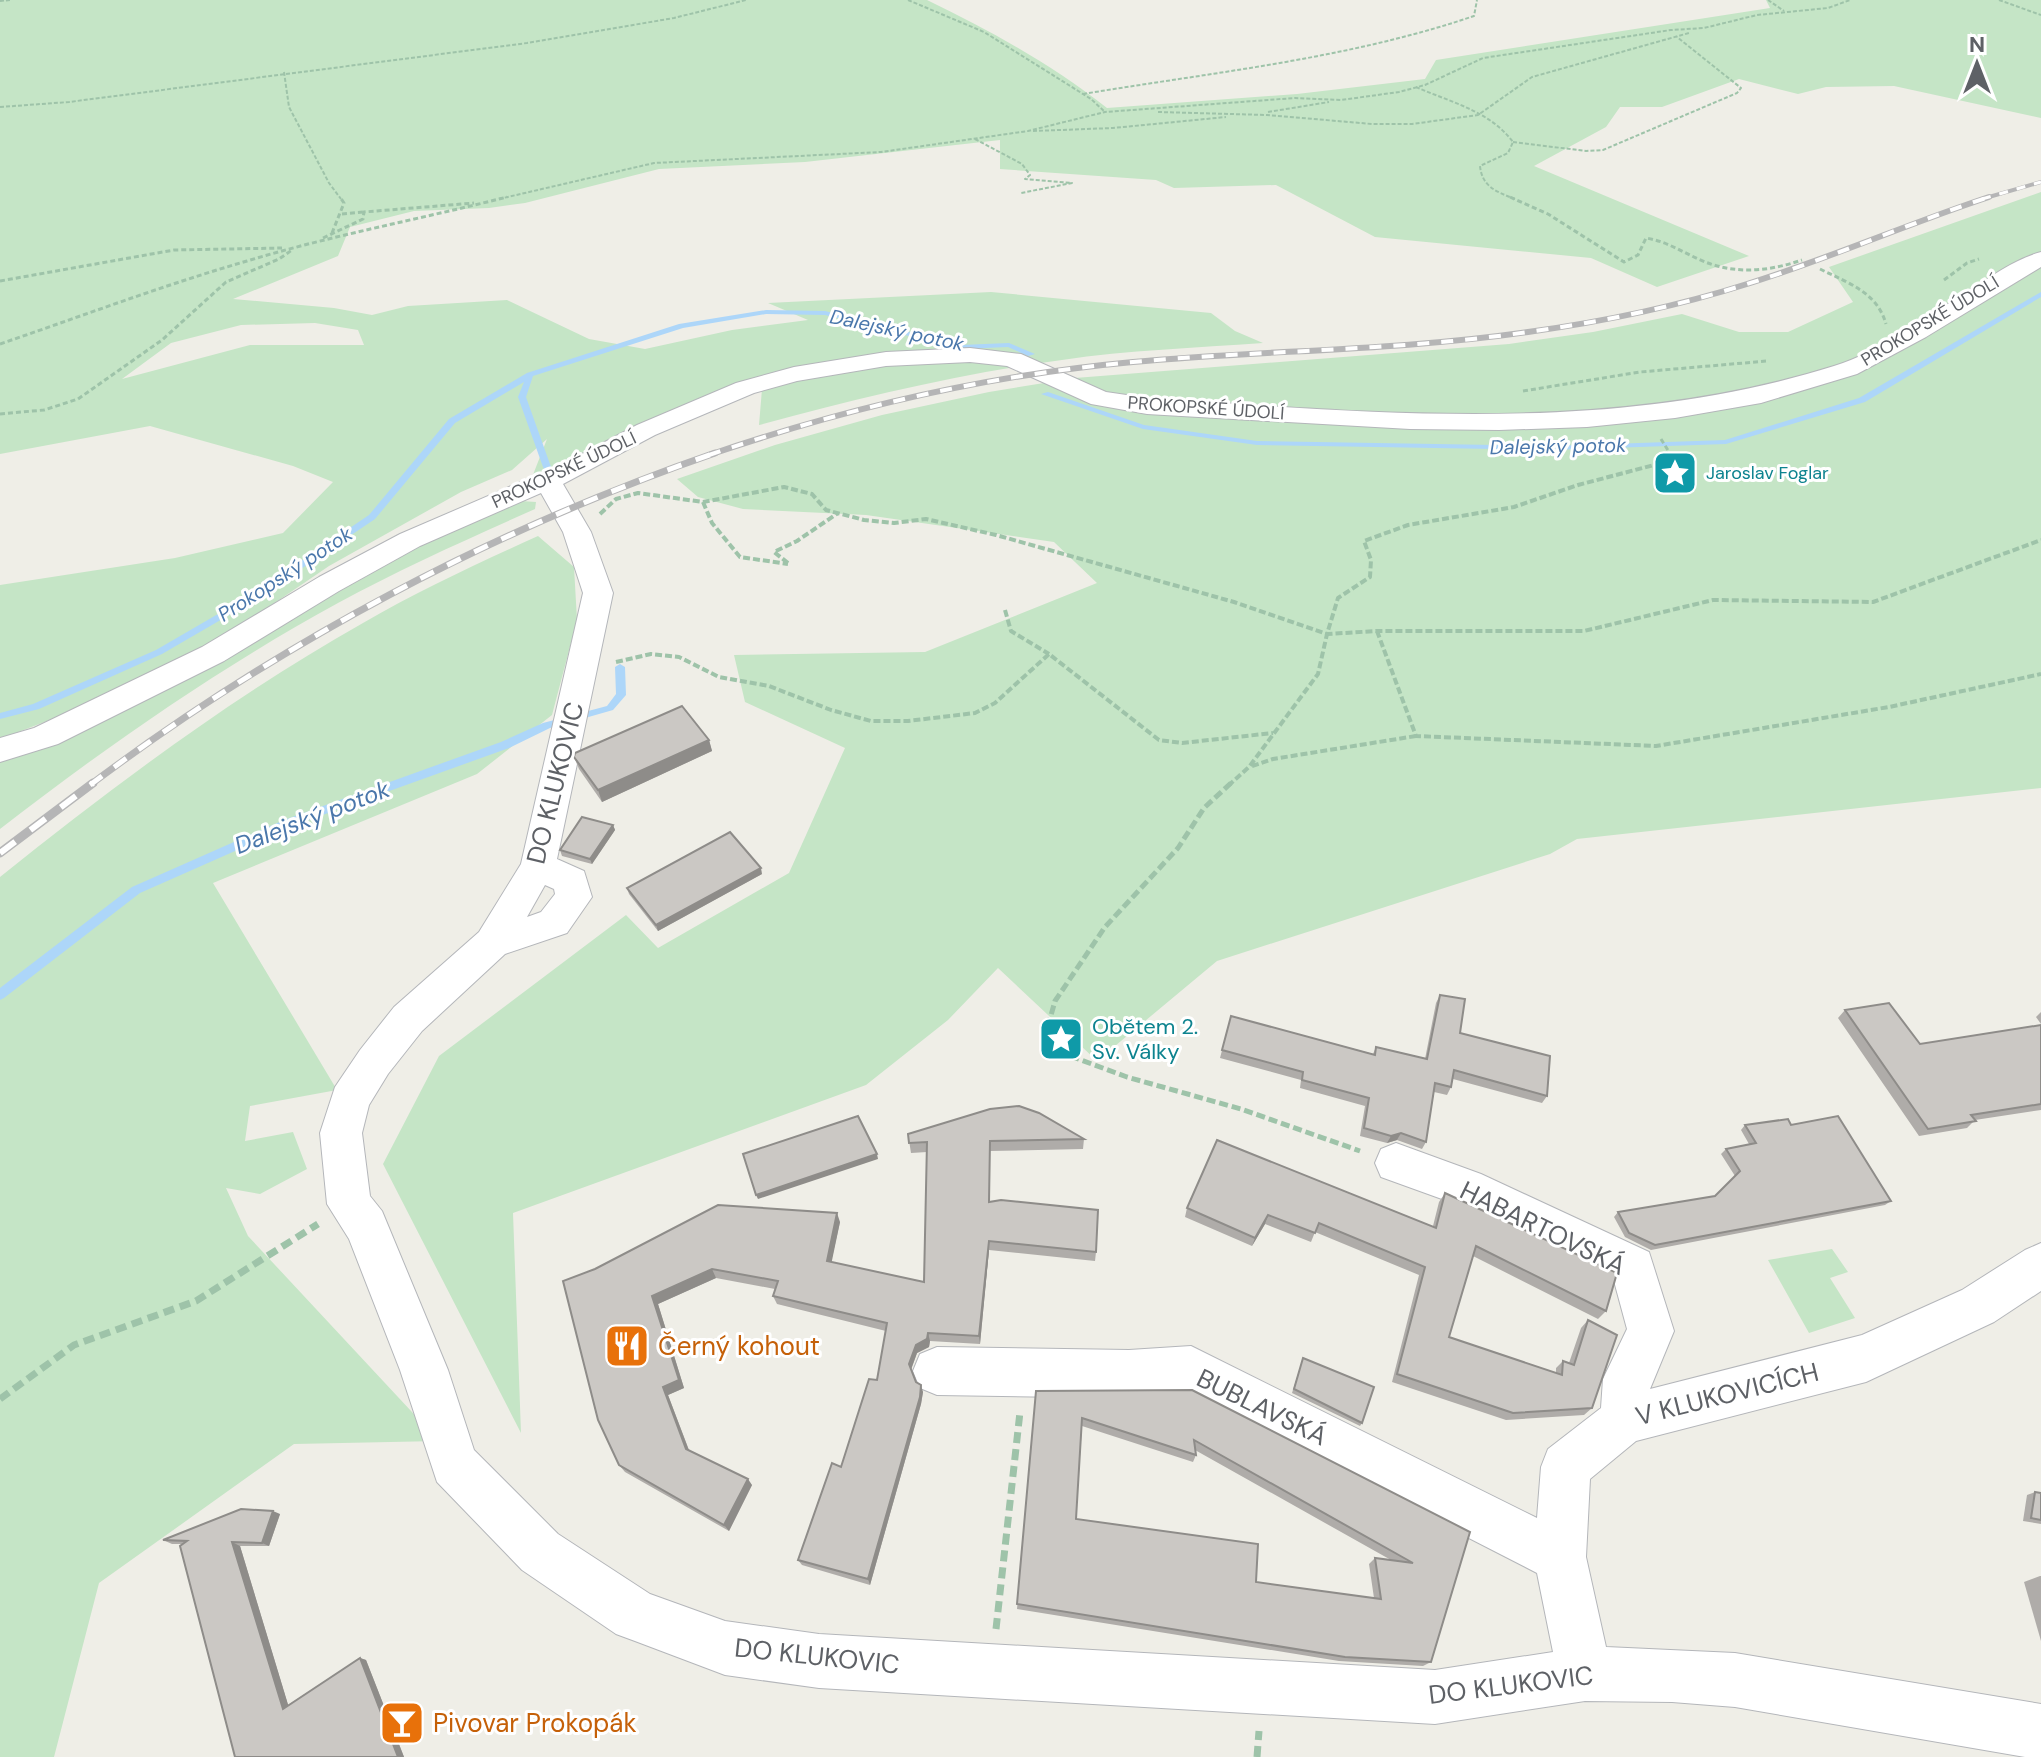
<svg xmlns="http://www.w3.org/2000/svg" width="2041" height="1757" font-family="'DM Sans',sans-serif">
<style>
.green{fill:#c5e5c6;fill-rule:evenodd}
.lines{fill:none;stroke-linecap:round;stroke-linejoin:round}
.stream{fill:#add6f9;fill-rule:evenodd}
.minor-casing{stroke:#b4b6ba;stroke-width:2}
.path-far4{stroke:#9ec3a9;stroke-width:2;stroke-dasharray:4 2;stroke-linecap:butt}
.path-far3{stroke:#9ec3a9;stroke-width:3;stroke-dasharray:5 3;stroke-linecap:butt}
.path-far2{stroke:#9ec3a9;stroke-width:4;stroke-dasharray:7 3;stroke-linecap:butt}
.path-far1{stroke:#9ec3a9;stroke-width:5;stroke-dasharray:9 4;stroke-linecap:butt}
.path{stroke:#9ec3a9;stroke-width:7;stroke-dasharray:11 6;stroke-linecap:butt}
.minor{fill:#fff;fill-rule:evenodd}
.rail-far3-casing{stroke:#b5b5b6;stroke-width:4}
.rail-far2-casing{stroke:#b5b5b6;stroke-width:6}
.rail-far1-casing{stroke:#b5b5b6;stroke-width:7}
.rail-casing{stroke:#b5b5b6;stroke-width:9}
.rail-far3{stroke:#fff;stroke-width:3;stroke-dasharray:9;stroke-linecap:butt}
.rail-far2{stroke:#fff;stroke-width:4;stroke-dasharray:12;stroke-linecap:butt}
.rail-far1{stroke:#fff;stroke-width:5;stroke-dasharray:15;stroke-linecap:butt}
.rail{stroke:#fff;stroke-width:6;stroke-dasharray:19;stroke-linecap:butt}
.wall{fill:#afaca9;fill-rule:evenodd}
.shaded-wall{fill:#8e8c89}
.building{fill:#cbc8c4;stroke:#8e8c89;stroke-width:2;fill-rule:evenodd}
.labels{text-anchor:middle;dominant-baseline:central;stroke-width:6;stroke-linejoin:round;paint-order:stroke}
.far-street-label{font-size:18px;fill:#5e6166;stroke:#fff}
.far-culture-label{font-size:18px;fill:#0d838f;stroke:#fff;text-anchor:start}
.far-water-label{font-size:20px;font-style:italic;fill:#4a77ab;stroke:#fff}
.culture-label{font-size:22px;fill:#0d838f;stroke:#fff;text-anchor:start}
.water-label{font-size:24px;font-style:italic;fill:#4a77ab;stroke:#fff}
.near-street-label{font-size:26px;fill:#5e6166;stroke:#fff}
.near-food-label{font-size:26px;fill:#c56008;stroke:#fff;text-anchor:start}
</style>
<rect width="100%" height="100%" fill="#efeee7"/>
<g class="green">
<path d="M0 0H927C991 31 1051 64 1107 108L1297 94 1425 79 1436 60 1770 8 1766 0H2041V118L1894 86 1826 87 1798 94 1739 79 1662 107H1620L1606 127 1534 166 1749 256 1657 287 1591 258 1375 237 1276 185 1174 188 1156 180 1000 169V140L805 162 659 169 525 203 489 208 414 211 350 227 338 256 233 299 334 308 372 315 408 306 507 300 589 339 645 349 732 330 808 320 768 303 991 292 1211 313 1235 331 1263 343C1196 348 1128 350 1062 360 959 374 859 398 759 425L762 389 656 431 590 470 527 490 547 439 512 470 461 492 329 566 210 647 136 687 0 739V585L175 558 283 533 333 482 293 466 150 426 0 454ZM315 323 358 330 364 345H250L122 379 171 343 241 325Z"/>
<path d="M2041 192V788L1577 839 1550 854 1217 961 1097 1061 998 968 948 1020 866 1085 513 1213 521 1433 383 1164 439 1056 626 915 658 948 789 873 845 748 745 702 734 655 925 652 1097 583 1054 542 866 515 743 509 698 497 677 479 775 445 882 415 989 392 1075 378 1509 344 1593 332 1682 314 1739 332H1788L1853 302 1829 267Z"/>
<path d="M521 501 536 502 535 509C468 539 402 568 338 603 219 668 107 746 0 829V752L419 544Z"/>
<path d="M538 536 574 567 577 620 552 715 477 774 213 883 337 1090 250 1106 245 1141 293 1132 307 1169 260 1194 226 1188 248 1236 439 1441 294 1444 99 1583 54 1757H0V877C116 784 234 696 363 623 420 590 479 563 538 536Z"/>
<path d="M1832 1249 1848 1272 1830 1278 1855 1318 1809 1333 1768 1260Z"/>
</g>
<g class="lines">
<g class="stream">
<path d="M2041 292V297L1865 402 1726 444 1552 450 1257 445 1143 429 1041 394 1048 392 1144 425 1257 441 1552 446 1725 440 1859 398Z"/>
<path d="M766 310 825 311 961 345 1009 343 1035 354 1028 356 1008 347 961 349 825 315 766 314 683 328 533 376 526 397 551 467 550 469H544L543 467 518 397 524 382 455 423 375 519 255 600 162 654 39 709 0 719V713L33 704 156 650 249 596 369 515 449 419 527 373 679 324Z"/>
<path d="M620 664 625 667 626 695 613 710 550 728 509 748 292 826 140 893 4 998 0 1000V988L132 887 284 820 501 742 543 723 607 706 616 694 615 667Z"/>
</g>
<g class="minor-casing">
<path id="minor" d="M2041 252V267L1926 337 1857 374 1761 403 1675 418 1587 427 1499 430 1410 429 1147 414 1091 404 1007 366 970 362 886 366 797 381 754 393 655 435 563 484 591 532 613 593 557 859 584 871 592 897 567 933 505 954 422 1031 388 1074 369 1105 362 1133 370 1196 382 1211 448 1370 474 1450 558 1534 650 1594 725 1621 819 1634 1435 1670 1553 1652 1537 1573 1188 1394 1129 1398 937 1395 920 1388 913 1371 920 1354 937 1347 1129 1350 1191 1346 1537 1518 1541 1467 1548 1449 1601 1408 1603 1379 1627 1329 1614 1281 1453 1203 1381 1177 1375 1163 1381 1149 1396 1143 1481 1174 1649 1252 1674 1331 1650 1389 1862 1335 1962 1290 2025 1250 2041 1243V1291L1994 1322 1866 1382 1636 1441 1590 1479 1586 1557 1606 1647 1735 1653 2041 1704V1757H2025L1735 1707 1672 1702 1585 1701 1435 1724 819 1688 725 1675 635 1641 616 1634 522 1570 437 1482 400 1370 349 1239 327 1204 320 1133 335 1087 360 1050 394 1007 479 932 521 864 583 593 563 532 541 493 420 546 339 591 224 661 58 744 0 762V738L34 728 202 647 319 577 400 534 567 462 637 425 736 383 794 367 886 352 970 348 1021 354 1106 392 1147 398C1377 413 1611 436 1834 366 1878 353 1932 314 1971 289 1994 275 2015 259 2041 252ZM545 885 554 889 555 894 541 912 527 917Z"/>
</g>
<g class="path-far4">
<path d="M908 0 984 32 1091 99 1105 112"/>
<path d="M1768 0 1784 11"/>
<path d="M1999 0 2041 15"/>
<path d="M0 1 10 0"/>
<path d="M284 72 289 107 329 183 341 199"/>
<path d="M1416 87C1450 102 1490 111 1513 142L1508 153 1480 166C1482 187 1497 192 1515 199"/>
<path d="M1083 94C1215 72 1347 59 1474 16L1477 0"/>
<path d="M0 107 69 102 527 43 674 18 746 0"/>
<path d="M1158 112 1267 115 1372 124H1412L1478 115 1532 77 1689 33"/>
<path d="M1268 112 1329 102"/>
<path d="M1033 131 1113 128 1226 117"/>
<path d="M975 139 1022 164 1030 175 1025 179 1072 183 1021 193"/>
<path d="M1513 142 1586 151 1603 150 1737 93 1741 88 1677 37"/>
<path d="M499 199 654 163 881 152 1028 131 1105 112 1295 98 1341 100 1399 92 1425 85 1483 58 1671 30 1704 28 1757 15 1828 8 1850 0"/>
</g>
<g class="path-far3">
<path d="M1510 197 1548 214 1624 262 1638 255 1646 238C1665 241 1681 251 1698 259 1733 275 1767 272 1802 260"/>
<path d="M342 214 364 212"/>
<path d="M332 233 344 203 340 197"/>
<path d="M323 238 363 219 364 212 474 203"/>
<path d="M1820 269C1848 283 1877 292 1886 324"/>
<path d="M1944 280 1967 263 1979 259"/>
<path d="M0 281 174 250 282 248"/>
<path d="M0 344C82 316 164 285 247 261 333 235 421 219 507 197"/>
<path d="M1523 391 1640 372 1767 361"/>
<path d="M0 414 44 410 78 399 162 340 226 282 279 259 292 250"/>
<path d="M1661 439 1669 452 1665 455"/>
</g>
<g class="path-far2">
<path d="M1667 453 1654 465 1578 485 1514 507 1408 525 1364 541 1371 560 1370 577 1338 598 1327 634 1377 631H1584L1713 600 1873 602 2041 540"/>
<path d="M703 502 712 523 740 557 788 564"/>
<path d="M600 514 616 499 638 493 703 502 784 487 812 494 826 510 864 520 894 523 926 519 996 535 1234 602 1327 634 1318 674 1249 767 1229 785"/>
<path d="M788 563 774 552 797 541 838 513"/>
<path d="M1005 610 1011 631 1049 654"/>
<path d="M1377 631 1416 736 1656 746 1889 707 2041 674"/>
<path d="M616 662 651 654 679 657 719 677 769 686 831 710 871 721H908L975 713 995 703 1049 654 1159 740 1182 743 1273 733"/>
<path d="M1252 766 1273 759 1416 736"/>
</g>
<path class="path-far1" d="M1231 783 1204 808 1178 848 1105 927 1055 1001 1046 1033 1054 1050 1127 1077 1241 1109 1360 1151"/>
<g class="path">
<path d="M0 1399 74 1345 196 1301 318 1224"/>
<path d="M996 1629 1020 1412"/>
<path d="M1257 1757 1259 1731"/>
</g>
<use href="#minor" class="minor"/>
<g class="rail-far3-casing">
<path id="rail-far3" d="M1982 199 2041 182"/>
</g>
<g class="rail-far2-casing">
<path id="rail-far2" d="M709 455C846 408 989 375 1133 362 1264 350 1397 351 1528 332 1601 322 1675 307 1747 284 1828 259 1907 224 1989 197"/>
</g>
<g class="rail-far1-casing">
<path id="rail-far1" d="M90 785C279 643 492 530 715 453"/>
</g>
<g class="rail-casing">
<path id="rail" d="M0 853 93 783"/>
</g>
<use href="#rail-far3" class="rail-far3"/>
<use href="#rail-far2" class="rail-far2"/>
<use href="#rail-far1" class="rail-far1"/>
<use href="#rail" class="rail"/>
</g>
<g class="wall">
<path d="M709 740 712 751 602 802 579 769 574 757Z"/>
<path d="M613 825 615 830 592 864 562 856 560 850Z"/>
<path d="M762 874 658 931 629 894 627 888Z"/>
<path d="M1440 995 1460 1033 1547 1096 1542 1103 1453 1079 1451 1087 1447 1095 1434 1092 1426 1142 1422 1149 1397 1140 1387 1143 1360 1136 1365 1106 1300 1088 1301 1080 1220 1058 1231 1016 1373 1054 1376 1047 1425 1059 1436 1003Z"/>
<path d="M1845 1010 1920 1044 2041 1025V1110L1975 1120 1967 1128 1919 1136 1838 1018Z"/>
<path d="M2041 1012V1024L2036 1017Z"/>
<path d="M1745 1125H1791L1891 1201 1885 1205 1651 1250 1625 1237 1614 1217 1618 1212 1715 1196 1735 1176 1721 1154 1726 1149 1749 1144 1741 1130Z"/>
<path d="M908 1134 1084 1139 1083 1149 990 1151V1202L1096 1252 1095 1261 989 1250 980 1344 930 1341 929 1347 917 1353 911 1370 916 1382 923 1392 921 1404 870 1585 802 1565 798 1560 841 1467 877 1380 886 1331 777 1304 773 1296 775 1289 716 1278 658 1304 684 1388 668 1395 689 1450 752 1485 729 1531 625 1472 619 1465 563 1281 840 1222 831 1262 924 1282 927 1152 911 1153Z"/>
<path d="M1445 1193 1606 1311 1598 1319 1473 1256 1449 1337 1556 1373V1368L1563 1361 1569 1363 1581 1328 1588 1320 1592 1408 1584 1415 1506 1420 1392 1382 1419 1275 1315 1232 1311 1242 1265 1224 1252 1246 1185 1217 1187 1208 1433 1226 1439 1202Z"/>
<path d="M1303 1358 1362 1423 1360 1426 1292 1393Z"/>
<path d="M1192 1390 1470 1532 1431 1662 1423 1666 1339 1661 1017 1609 1036 1391ZM1082 1426 1193 1462 1196 1455 1195 1450 1391 1560 1375 1558 1369 1564 1374 1598 1256 1582 1076 1519Z"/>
<path d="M2035 1492 2041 1493V1524L2023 1521 2027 1495Z"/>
<path d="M280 1514 269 1546H240L288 1705 360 1658 366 1660 404 1757H235L182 1544H172L163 1540Z"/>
<path d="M2040 1576H2041V1641L2024 1582Z"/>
</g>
<g class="shaded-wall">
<path d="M709 740 712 751 602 802 598 790Z"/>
<path d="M613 825 615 830 592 864 590 859Z"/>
<path d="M761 868 762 874 658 931 656 925Z"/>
<path d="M1401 1133 1397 1140 1387 1143 1391 1136Z"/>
<path d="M877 1154 878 1159 758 1199 756 1195Z"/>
<path d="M837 1213 840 1222 830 1270 827 1261Z"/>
<path d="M1268 1215 1265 1224 1252 1246 1255 1238Z"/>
<path d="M989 1241V1250L980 1344 979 1336Z"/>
<path d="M712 1269 716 1278 658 1304 684 1388 668 1395 691 1456 686 1449 663 1387 652 1296Z"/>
<path d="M928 1333 930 1341 929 1347 917 1353 910 1372 909 1364 916 1345Z"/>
<path d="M921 1385 923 1392 921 1404 870 1585 868 1579Z"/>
<path d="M748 1479 752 1485 729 1531 724 1525Z"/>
<path d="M273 1511 280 1514 269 1546 262 1543Z"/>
<path d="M232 1542 240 1546 290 1711 283 1709Z"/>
<path d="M360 1658 366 1660 404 1757H398Z"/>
</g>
<g class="building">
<path d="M682 706 709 740 598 790 574 757 575 753Z"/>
<path d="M582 817 613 825 590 859 560 850Z"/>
<path d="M730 832 761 868 656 925 627 888Z"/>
<path d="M1440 995 1465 999 1460 1033 1550 1056 1547 1096 1454 1070 1451 1087 1435 1083 1426 1142 1401 1133 1391 1136 1364 1128 1369 1098 1302 1080 1303 1072 1222 1050 1231 1016 1375 1055 1376 1047 1427 1059Z"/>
<path d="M1889 1003 1920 1044 2041 1025V1104L1971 1115 1976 1121 1928 1129 1845 1010Z"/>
<path d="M1019 1106 1039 1113 1084 1139 990 1141 989 1202 1001 1200 1098 1210 1096 1252 989 1241 979 1336 928 1333 927 1339 916 1345 909 1364 916 1382 921 1385 920 1397 868 1579 798 1560 832 1463 841 1467 869 1379 877 1380 887 1323 773 1296 778 1281 712 1269 652 1296 679 1380 663 1387 686 1449 748 1479 724 1525 619 1465 598 1420 563 1281 595 1269 718 1205 837 1213 827 1261 924 1282 927 1142 909 1143 908 1134 990 1109Z"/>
<path d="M858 1116 877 1154 756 1195 743 1154Z"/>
<path d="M1838 1116 1891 1201 1655 1245 1629 1233 1618 1212 1715 1196 1740 1171 1726 1149 1756 1143 1745 1125 1788 1119 1791 1125Z"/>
<path d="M1217 1140 1436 1228 1445 1193 1617 1273 1606 1311 1476 1246 1449 1337 1562 1375 1563 1361 1574 1365 1588 1320 1617 1335 1592 1408 1513 1413 1397 1374 1425 1267 1319 1223 1315 1233 1268 1215 1255 1238 1187 1208Z"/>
<path d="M1303 1358 1374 1387 1362 1423 1294 1389Z"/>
<path d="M1192 1390 1470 1532 1431 1662 1345 1657 1017 1604 1036 1391ZM1082 1418 1196 1455 1194 1440 1413 1563 1375 1558 1381 1599 1256 1582 1258 1544 1076 1519Z"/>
<path d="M2035 1492 2041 1493V1520L2031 1518Z"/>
<path d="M241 1509 273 1511 262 1543 232 1542 283 1709 360 1658 398 1757H235L180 1546 187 1541 163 1540Z"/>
</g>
<defs>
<g id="sight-square" transform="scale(2.3)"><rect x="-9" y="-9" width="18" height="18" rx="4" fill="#0f9aa8" stroke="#fff"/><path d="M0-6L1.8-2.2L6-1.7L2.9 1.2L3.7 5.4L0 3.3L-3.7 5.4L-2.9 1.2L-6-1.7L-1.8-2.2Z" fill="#fff"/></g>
<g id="restaurant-square" transform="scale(2.3)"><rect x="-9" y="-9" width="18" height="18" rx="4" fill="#e8710a" stroke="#fff"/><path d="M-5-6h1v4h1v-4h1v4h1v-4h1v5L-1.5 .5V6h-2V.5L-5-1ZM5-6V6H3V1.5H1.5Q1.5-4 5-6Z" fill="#fff"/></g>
<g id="bar-square" transform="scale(2.3)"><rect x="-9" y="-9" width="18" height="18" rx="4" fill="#e8710a" stroke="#fff"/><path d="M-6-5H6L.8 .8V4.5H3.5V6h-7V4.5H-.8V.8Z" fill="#fff"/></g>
</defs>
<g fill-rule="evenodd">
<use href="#sight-square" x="1675" y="473"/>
<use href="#sight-square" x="1061" y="1039"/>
<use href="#restaurant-square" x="627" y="1346"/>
<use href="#bar-square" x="402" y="1723"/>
</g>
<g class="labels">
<g class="far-street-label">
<text transform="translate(1930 321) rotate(-31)">PROKOPSKÉ ÚDOLÍ</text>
<text transform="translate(1206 408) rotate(4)">PROKOPSKÉ ÚDOLÍ</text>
<text transform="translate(564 470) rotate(-25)">PROKOPSKÉ ÚDOLÍ</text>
</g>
<g class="far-culture-label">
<text x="1706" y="473">Jaroslav Foglar</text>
</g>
<g class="far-water-label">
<text transform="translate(897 330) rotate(12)">Dalejský potok</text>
<text transform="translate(1558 446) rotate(-1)">Dalejský potok</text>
<text transform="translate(285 574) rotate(-33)">Prokopský potok</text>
</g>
<g class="culture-label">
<text x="1092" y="1026">Obětem 2.<tspan x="1092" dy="25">Sv. Války</tspan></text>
</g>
<g class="water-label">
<text transform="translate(312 817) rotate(-21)">Dalejský potok</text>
</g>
<g class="near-street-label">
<text transform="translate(555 783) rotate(-76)">DO KLUKOVIC</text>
<text transform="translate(1543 1228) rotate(26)">HABARTOVSKÁ</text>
<text transform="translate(1727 1394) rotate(-14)">V KLUKOVICÍCH</text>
<text transform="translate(1262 1407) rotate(26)">BUBLAVSKÁ</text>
<text transform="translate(817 1656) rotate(6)">DO KLUKOVIC</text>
<text transform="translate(1511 1685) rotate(-7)">DO KLUKOVIC</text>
</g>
<g class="near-food-label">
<text x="658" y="1346">Černý kohout</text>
<text x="433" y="1723">Pivovar Prokopák</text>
</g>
</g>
<g transform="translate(1977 64)" stroke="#ffffff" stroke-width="6" paint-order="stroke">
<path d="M0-6L14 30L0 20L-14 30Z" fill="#5e6166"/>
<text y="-12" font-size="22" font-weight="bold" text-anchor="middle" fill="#5e6166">N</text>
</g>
</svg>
